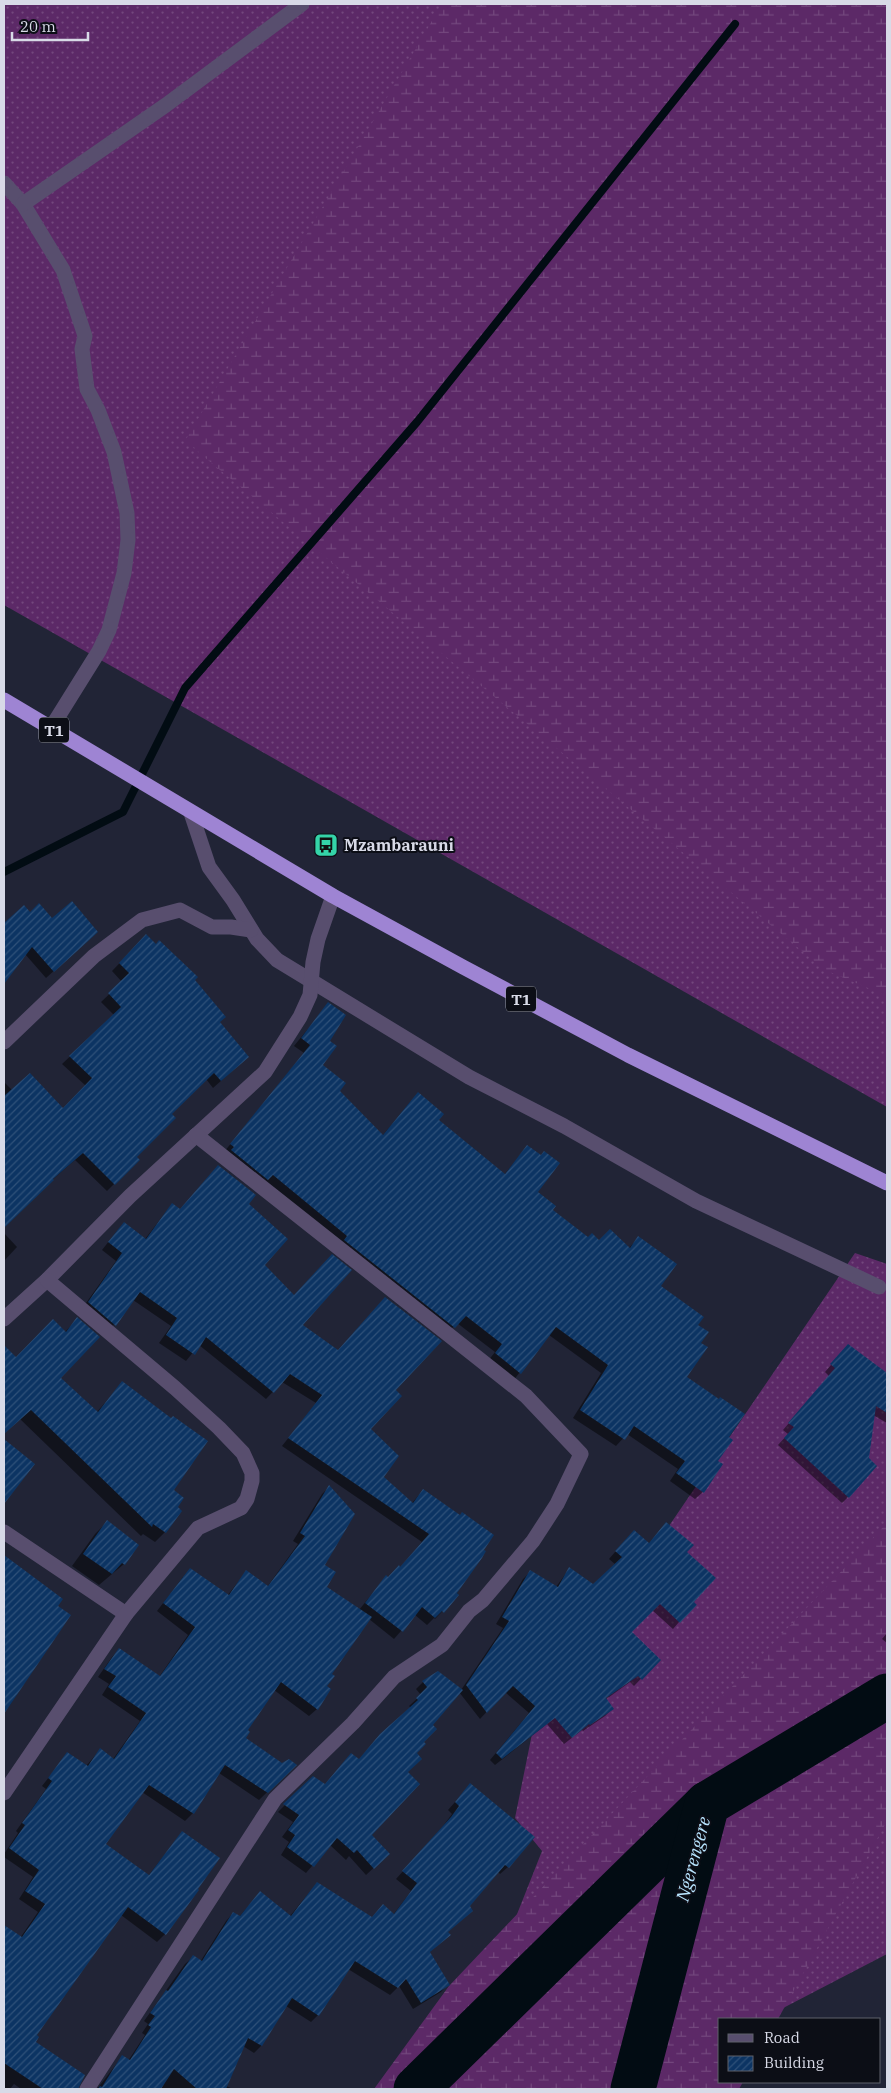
<svg xmlns="http://www.w3.org/2000/svg" width="891" height="2093" font-family="'IBM Plex Serif',serif">
<style>
.grass{fill:url(#grass-dots)}
.wetland{fill:url(#wetland-marsh)}
.shadow{fill:#0007}
.lines{fill:none;stroke-linecap:round;stroke-linejoin:round}
.stream{stroke:#020c13;stroke-width:8}
.river{stroke:#020c13;stroke-width:45}
.building{fill:url(#building-hatch)}
.street{stroke:#584e6e;stroke-width:15}
.highway{stroke:#9e84d3;stroke-width:15}
.labels{text-anchor:middle;dominant-baseline:central;stroke-width:4;stroke-linejoin:round;paint-order:stroke}
.shield{fill:#0c0e16;stroke:#9b9da8;stroke-width:1}
.shield-label{font-size:15px;font-weight:bold;fill:#d8dae7}
.poi-label{font-size:16px;font-weight:bold;fill:#d8dae7;stroke:#0c0e16;text-anchor:start}
.water-label{font-size:18px;font-style:italic;fill:#b8e5ff;stroke:#0c0e16}
</style>
<defs>
<pattern id="grass-dots" width="8" height="8" patternUnits="userSpaceOnUse" patternTransform="scale(1.25)"><rect width="8" height="8" fill="#5c2967"/><path d="M2 2h.1M6 6h.1" fill="none" stroke="#73477d" stroke-width="1.8" stroke-linecap="round"/></pattern>
<pattern id="wetland-marsh" width="20" height="14" patternUnits="userSpaceOnUse" patternTransform="scale(1.25)"><rect width="20" height="14" fill="#5c2967"/><path d="M1 5h8M5 5V1M11 12h8M15 12V8" fill="none" stroke="#73477d"/></pattern>
<pattern id="building-hatch" width="6" height="6" patternUnits="userSpaceOnUse" patternTransform="scale(1.25)"><rect width="6" height="6" fill="#0c3463"/><path d="M-1 1l2-2M0 6l6-6M5 7l2-2" fill="none" stroke="#2f5179"/></pattern>
</defs>
<rect width="100%" height="100%" fill="#212436"/>
<g class="grass">
<path d="M4 4H452L887 254V1107L4 605Z"/>
<path d="M855 1253 887 1264V1954L762 2019H720L448 2089 542 1851 515 1818 534 1724Z"/>
</g>
<g class="wetland">
<path d="M442 4H887V996L825 970 185 441Z"/>
<path d="M887 1523V1821L778 2019H720V2082H743L739 2089H374L449 1986Z"/>
</g>
<g class="shadow">
<path d="M24 907 30 913 51 919 89 939 46 978 25 954 4 982V924Z"/>
<path d="M146 936 194 980 240 1064 213 1088 206 1079 170 1114 135 1157 138 1160 107 1191 75 1160 52 1180 4 1227V1082L12 1090 63 1110 86 1086 62 1064 114 1015 101 1002 122 982 112 971Z"/>
<path d="M328 1004V1042L321 1065 338 1091 382 1136 411 1101 438 1120 504 1175 527 1146 536 1193 551 1211 588 1239 629 1248 639 1237 659 1287 696 1325 699 1343 686 1377 727 1438 703 1492 695 1499 670 1481 678 1469 627 1434 616 1446 573 1418 601 1373 549 1335 513 1381 488 1361 495 1352 457 1323 446 1334 224 1152 304 1053 294 1046Z"/>
<path d="M172 1204 179 1210 247 1204 264 1265 302 1326 394 1390 369 1429 382 1477 412 1503 423 1490 458 1595 435 1619 434 1618 427 1625 415 1615 394 1639 369 1619 330 1674 326 1687 329 1690 317 1709 309 1716 274 1690 246 1731 245 1738 282 1764 295 1765 259 1800 219 1773 193 1813 185 1821 142 1792 105 1844 148 1876 182 1832 165 1934 157 1942 121 1915 35 2036 34 2042 78 2084 77 2089H21L14 2084 10 2089H4V1926L20 1938 38 1912 19 1899 33 1877 4 1857V1854L18 1833 16 1831 46 1789 42 1786 68 1753 86 1766 100 1750 113 1759 140 1721 102 1695 109 1684 98 1677 112 1657 119 1650 159 1677 188 1635 157 1611 183 1577 227 1596 246 1572 267 1587 298 1544 293 1541 322 1494 329 1487 323 1565 325 1587 359 1610 379 1585 400 1568 422 1542 282 1446 316 1403 282 1382 266 1399 199 1345 186 1361 159 1343 171 1326 133 1300 107 1333 81 1310 116 1261 102 1250 117 1231 145 1239Z"/>
<path d="M4 1233 17 1247 4 1261Z"/>
<path d="M77 1319 59 1378 96 1413 122 1383 176 1508 165 1532 155 1542 143 1534 141 1536 20 1419 4 1433V1362L11 1354 16 1358 65 1332Z"/>
<path d="M842 1352 887 1377V1423L873 1415 848 1497 842 1503 778 1445 788 1434 783 1430 829 1376 825 1372Z"/>
<path d="M107 1522 124 1564 99 1585 72 1566 95 1534Z"/>
<path d="M659 1531 686 1552 692 1602 679 1622 673 1629 652 1610 630 1632 659 1660 634 1686 630 1682 605 1700 612 1709 605 1716 583 1731 582 1730 564 1744 547 1724 495 1765 490 1760 529 1713 505 1692 480 1719 459 1692 431 1725 371 1835 381 1861 366 1875 349 1856 346 1860 330 1845 306 1873 281 1855 289 1842 282 1837 293 1822 278 1812 313 1777 324 1785 359 1760 411 1708 409 1706 421 1695 416 1689 423 1682 438 1672 461 1690 503 1628 496 1624 523 1579 530 1572 556 1587 569 1569 593 1586 616 1565 609 1559 627 1538 648 1544Z"/>
<path d="M10 1561 56 1606 69 1616 4 1714V1567Z"/>
<path d="M887 1633V1643L882 1639Z"/>
<path d="M463 1793 508 1867 500 1874 498 1872 429 1953 448 1984 441 1992 413 2009 399 1986 390 1995 348 1969 318 2015 311 2022 286 2006 261 2046 254 2053 243 2046 226 2086 233 2089H97L122 2057 128 2061 145 2035 142 2033 148 2024 144 2021 185 1964 193 1957 200 1962 226 1921 233 1913 239 1917 260 1892 290 1916 317 1883 372 1918 393 1915 411 1891 396 1879 443 1826 452 1814 448 1810Z"/>
</g>
<g class="lines">
<path class="stream" d="M4 872 123 812 185 688 417 422 735 24"/>
<g class="river">
<path d="M416 2089 707 1804"/>
<path d="M633 2089 707 1804 887 1696"/>
</g>
</g>
<g class="building">
<path d="M72 901 98 932 54 972 32 947 4 984V923L24 905 30 912 39 903 52 918Z"/>
<path d="M146 934 156 944 159 940 198 977 195 980 226 1017 220 1022 249 1057 221 1081 214 1073 172 1114 176 1118 137 1157 140 1160 115 1185 83 1153 53 1179 54 1180 4 1228V1096L30 1073 63 1108 92 1078 69 1056 121 1007 108 993 129 973 119 963Z"/>
<path d="M328 1002 346 1015 330 1041 337 1046 323 1065 346 1083 340 1091 383 1135 418 1092 444 1114 439 1120 505 1174 527 1145 541 1155 544 1151 560 1163 538 1192 556 1206 553 1210 588 1237 592 1233 599 1240 610 1229 630 1248 638 1236 677 1264 661 1286 704 1317 698 1325 709 1332 701 1343 708 1347 687 1377 719 1399 720 1397 745 1414 729 1437 733 1440 718 1461 723 1464 704 1493 676 1473 685 1461 634 1426 625 1440 580 1410 608 1365 556 1327 521 1374 495 1353 502 1344 466 1316 455 1328 344 1240 347 1236 273 1175 268 1180 231 1150 234 1147 230 1144 310 1045 301 1038Z"/>
<path d="M218 1165 256 1195 249 1204 288 1239 265 1265 294 1295 332 1254 352 1270 303 1325 338 1350 385 1297 442 1341 396 1390 402 1396 371 1429 399 1456 384 1477 413 1503 423 1489 460 1515 462 1512 494 1535 484 1550 486 1551 482 1558 457 1593 459 1595 444 1613 442 1611 435 1618 422 1607 403 1632 365 1603 386 1575 388 1577 399 1565 400 1567 429 1534 288 1438 322 1395 290 1374 274 1393 206 1337 195 1355 166 1335 177 1318 140 1292 116 1326 88 1302 122 1253 108 1242 124 1222 146 1239 172 1203 180 1209Z"/>
<path d="M77 1317 100 1337 61 1378 98 1412 122 1381 171 1418 173 1416 208 1441 174 1490 184 1498 178 1507 182 1511 166 1533 153 1524 152 1527 31 1410 4 1434V1345L16 1357 53 1319 66 1332Z"/>
<path d="M848 1344 887 1373V1413L876 1406 869 1458 877 1466 849 1498 784 1438 794 1427 788 1423 835 1368 830 1364Z"/>
<path d="M4 1439 35 1464 4 1504Z"/>
<path d="M329 1485 355 1514 325 1565 336 1572 327 1587 372 1617 332 1674 335 1676 327 1686 331 1689 318 1710 281 1682 248 1730 250 1732 246 1738 282 1763 289 1759 297 1765 268 1793 225 1765 194 1814 149 1785 106 1844 149 1875 182 1831 220 1858 198 1889 199 1890 166 1935 128 1907 37 2035 39 2037 36 2042 85 2075 78 2089H43L4 2063V1925L22 1937 45 1904 25 1891 39 1870 9 1848 25 1825 22 1823 52 1781 48 1778 67 1752 88 1766 100 1748 114 1759 146 1713 108 1687 116 1676 104 1669 119 1648 160 1676 195 1627 163 1603 190 1568 229 1595 246 1570 268 1586 305 1536 300 1533Z"/>
<path d="M107 1520 139 1545 125 1565 122 1563 112 1574 83 1554Z"/>
<path d="M666 1522 694 1545 687 1552 716 1578 694 1602 697 1605 680 1623 660 1604 632 1632 661 1660 642 1680 638 1676 606 1698 614 1709 590 1725 589 1724 572 1738 555 1718 502 1759 496 1753 535 1706 513 1686 487 1713 466 1685 509 1621 502 1617 530 1570 558 1587 569 1567 593 1584 622 1557 615 1551 634 1530 649 1543Z"/>
<path d="M4 1555 63 1599 58 1606 71 1615 4 1714Z"/>
<path d="M438 1671 463 1690 433 1725 437 1729 424 1742 426 1744 417 1753 422 1759 408 1772 420 1784 372 1835 390 1854 374 1869 357 1850 354 1853 337 1838 314 1867 287 1847 295 1835 288 1830 299 1815 283 1804 313 1776 325 1784 351 1753 359 1759 380 1734 418 1700 416 1698 427 1687 422 1681Z"/>
<path d="M470 1783 535 1837 509 1868 505 1865 470 1906 473 1911 448 1932 451 1935 430 1952 450 1985 421 2003 406 1979 398 1988 355 1961 319 2016 292 1998 262 2046 248 2038 226 2089H197L174 2069 161 2089H98L100 2086 102 2087 122 2055 130 2060 151 2027 148 2025 155 2016 150 2013 166 1990 168 1991 193 1955 202 1961 233 1912 240 1916 260 1891 291 1916 317 1882 372 1917 383 1904 394 1914 417 1883 402 1871 451 1817 459 1806 455 1802Z"/>
</g>
<g class="lines">
<g class="street">
<path d="M4 183 23 204 63 270 85 336 82 349 87 389 98 410 114 452 127 513 128 540 124 573 109 630 99 651 51 728"/>
<path d="M23 204 166 105 302 4"/>
<path d="M191 813 209 867 233 900 257 939 277 960 469 1077 564 1126 696 1201 879 1287"/>
<path d="M4 1042 94 956 142 920 180 910 212 927H231L251 930"/>
<path d="M4 1319 47 1280 130 1196 265 1072 300 1017 310 995 313 962 318 939 333 896"/>
<path d="M4 1532 126 1614"/>
<path d="M4 1793 126 1614 198 1528 241 1508 247 1499 252 1481V1473L243 1453 219 1428 175 1388 47 1280"/>
<path d="M87 2089 275 1799 353 1723 394 1677 442 1645 469 1611 483 1600 533 1541 557 1504 581 1454 526 1396 196 1135"/>
</g>
<path class="highway" d="M4 700 333 896 463 967 628 1055 887 1183"/>
</g>
<defs>
<g id="bus-square" transform="scale(1.25)"><rect x="-9" y="-9" width="18" height="18" rx="4" fill="#34d4a8" stroke="#0c0e16"/><path d="M-5-6H5V4H4V6H2V4H-2V6H-4V4H-5ZM-3.5-4V0h7V-4ZM-3.5 1.2v1.5H-2V1.2ZM2 1.2v1.5H3.5V1.2Z" fill="#111"/></g>
</defs>
<g fill-rule="evenodd">
<use href="#bus-square" x="326" y="845"/>
</g>
<g class="labels">
<g class="shield">
<rect x="39" y="717.5" width="30" height="25" rx="4"/>
<rect x="506" y="986.5" width="30" height="25" rx="4"/>
</g>
<g class="shield-label">
<text x="54" y="730">T1</text>
<text x="521" y="999">T1</text>
</g>
<g class="poi-label">
<text x="344" y="845">Mzambarauni</text>
</g>
<g class="water-label">
<text transform="translate(693 1859) rotate(-75)">Ngerengere</text>
</g>
</g>
<rect width="891" height="2093" fill="none" stroke="#d8dae7" stroke-width="10"/>
<rect x="718" y="2018" width="162" height="65" fill="#0c0e16" stroke="#5e606a"/>
<rect x="728" y="2034" width="25" height="8" fill="#584e6e" stroke="#5e606a"/>
<text x="764" y="2043" font-size="15" fill="#d8dae7">Road</text>
<rect x="728" y="2056" width="25" height="15" fill="url(#building-hatch)" stroke="#5e606a"/>
<text x="764" y="2068" font-size="15" fill="#d8dae7">Building</text>
<path d="M12 32v8h76v-8" fill="none" stroke="#d8dae7" stroke-width="2.5"/>
<text x="20" y="32" font-size="15" fill="#d8dae7" stroke="#0c0e16" stroke-width="4" paint-order="stroke">20 m</text>
</svg>
